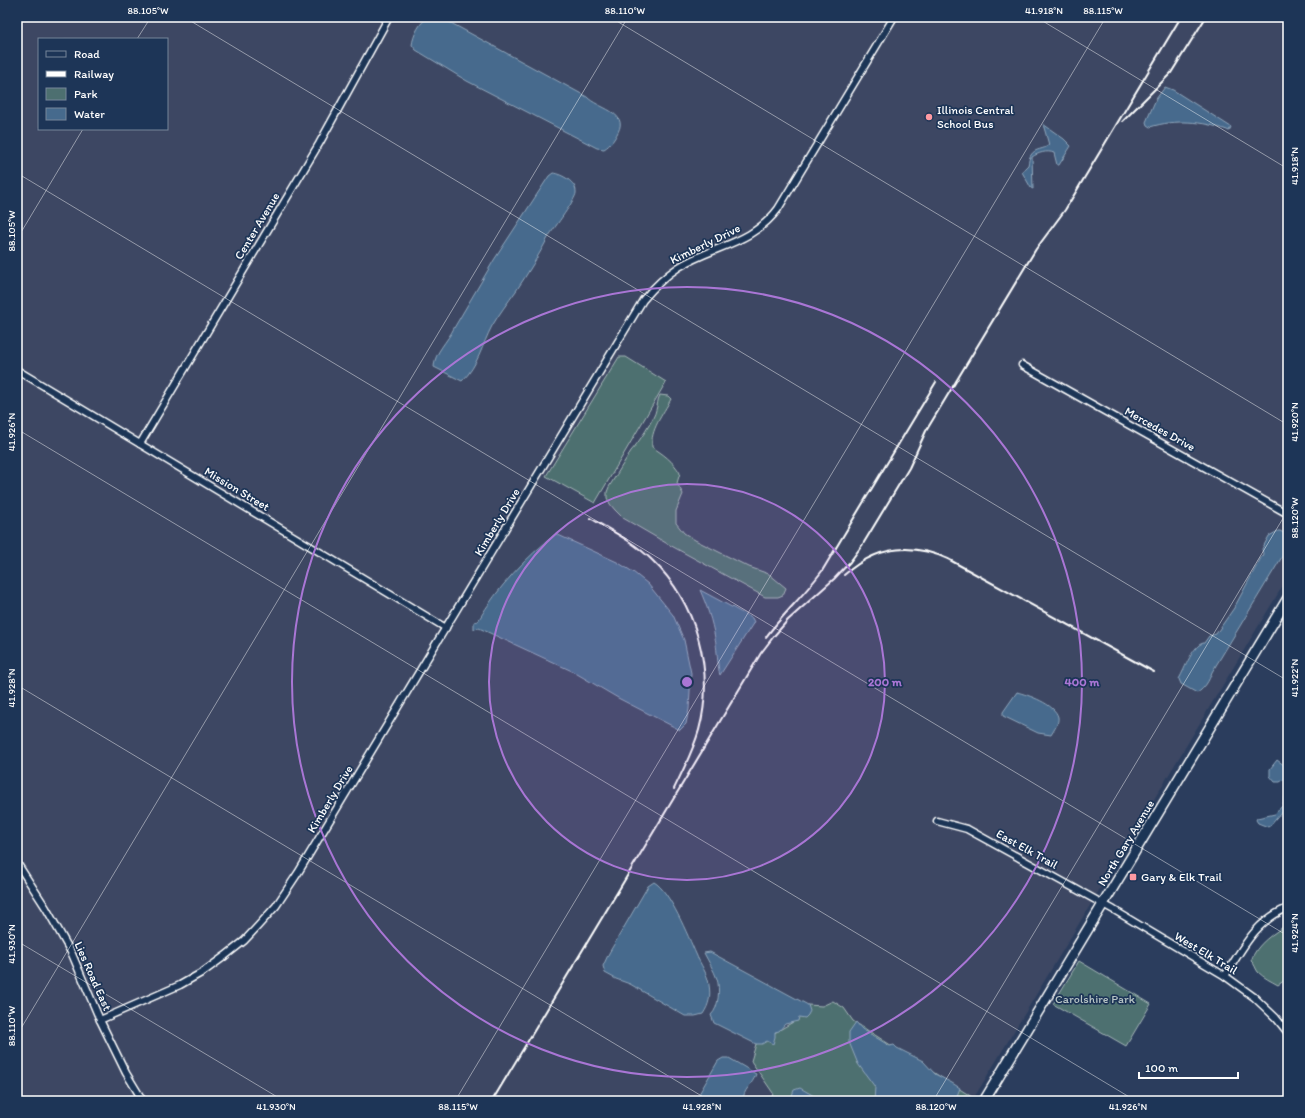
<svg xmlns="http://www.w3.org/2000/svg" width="1305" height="1118" font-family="Itim,sans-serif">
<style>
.built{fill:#3c4764;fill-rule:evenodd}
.green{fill:#4d6f70;stroke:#a6b7b8}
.water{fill:#466a8d;stroke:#90a6bb}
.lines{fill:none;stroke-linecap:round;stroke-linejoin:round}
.street-casing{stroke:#fff;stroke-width:9}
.secondary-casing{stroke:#fff;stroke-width:12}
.street{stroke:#1d3557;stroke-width:6}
.secondary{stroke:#1d3557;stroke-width:9}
.rail{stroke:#fff;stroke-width:2}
.ticks{fill:none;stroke:#fff;stroke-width:1;stroke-opacity:0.45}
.ring{fill:none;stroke:#a976d5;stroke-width:2}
.poi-dot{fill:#ff9aa2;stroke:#1d3557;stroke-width:1.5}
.labels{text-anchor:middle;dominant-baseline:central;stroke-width:3.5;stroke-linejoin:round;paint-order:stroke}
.poi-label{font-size:12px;fill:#fff;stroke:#1d3557;text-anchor:start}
.street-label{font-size:12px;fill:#fff;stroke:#1d3557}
.park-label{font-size:12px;fill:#b8c5c6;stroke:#1d3557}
.centre{fill:#a976d5;stroke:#1d3557;stroke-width:2}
.ring-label{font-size:12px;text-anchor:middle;font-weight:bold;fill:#a976d5;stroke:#1d3557;stroke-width:3.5;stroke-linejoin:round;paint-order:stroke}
.neatline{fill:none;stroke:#fff;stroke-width:1.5}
.ticks-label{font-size:10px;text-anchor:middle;fill:#fff}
</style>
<rect width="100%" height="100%" fill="#2b3d5d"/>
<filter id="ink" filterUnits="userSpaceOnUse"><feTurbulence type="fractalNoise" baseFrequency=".025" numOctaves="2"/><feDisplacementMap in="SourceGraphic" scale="8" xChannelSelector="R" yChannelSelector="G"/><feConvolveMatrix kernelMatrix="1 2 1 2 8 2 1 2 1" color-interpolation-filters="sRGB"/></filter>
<g filter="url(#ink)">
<path class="built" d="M17 17H1288V577L972 1101H17ZM39 39H167V129H39Z"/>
<g class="green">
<path d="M619 357H626L666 382 595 503 546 476Z"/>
<path d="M660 395 668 396 671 399C663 414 650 430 652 447 663 454 673 461 680 473L677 483 683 494 676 511V523L684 533 695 540 749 567 769 574 786 588 783 595 778 597H765L666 543 623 518 615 510 610 504 607 498V492L609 487 631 451C637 445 655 418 656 410 658 404 657 401 660 395Z"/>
<path d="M1288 924V978L1278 985C1271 981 1264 978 1258 972 1255 968 1255 964 1251 961 1256 944 1274 933 1288 924Z"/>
<path d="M1079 961 1151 1004 1126 1046 1053 1004Z"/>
<path d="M833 1001 844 1008 853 1021 972 1097 970 1101H771L773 1093 751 1061 756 1044 793 1022 808 1005 822 1006Z"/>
</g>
<g class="water">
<path d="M430 17H440L587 97C597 108 629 112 618 132 615 138 611 145 604 149L597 148 467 81 416 50 412 45C413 36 420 20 430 17Z"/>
<path d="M1165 87 1173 90 1231 127 1229 131 1227 130C1202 121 1176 119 1150 127L1147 125 1146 122 1156 99Z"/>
<path d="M1043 124 1064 139 1071 146 1059 165H1057L1054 153C1047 150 1038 153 1032 157L1033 189 1031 188 1022 172 1025 168 1028 165C1029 162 1029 157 1031 155 1035 148 1044 150 1049 145Z"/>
<path d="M553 173C561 174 577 182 576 193 576 199 554 228 549 236 539 255 528 273 516 291 508 302 499 314 492 326 482 345 478 366 462 381L434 367C434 353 448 341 454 328L494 260 549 176Z"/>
<path d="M1278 531H1280L1288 535V547L1212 672C1209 681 1205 688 1197 693L1181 684 1179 679C1185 669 1193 644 1204 643L1209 636 1216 634 1234 608 1263 554 1262 549 1269 536Z"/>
<path d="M556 534 617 562 633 572 648 584 673 615 684 640 691 673 689 709 686 724 680 730 618 698 572 671 479 628 474 629V622L478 621C498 587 525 558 556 534Z"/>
<path d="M700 590 752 618 754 622 720 675C718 671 717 646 715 638 712 621 707 606 700 590Z"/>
<path d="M1017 692C1028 695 1055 704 1058 717 1059 723 1054 730 1051 735L1038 733 1003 716V712Z"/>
<path d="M1277 760 1288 768V781L1285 779 1280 782H1275L1270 776V769Z"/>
<path d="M1288 794V816L1284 813H1281L1271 825 1268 827 1258 823 1256 820 1257 818 1275 814 1283 805 1284 798Z"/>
<path d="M654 882C670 891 688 936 696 954 700 964 708 974 709 985 711 996 709 1005 703 1014L695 1016H685L630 984 616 979 605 973 603 966 609 953 648 886Z"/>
<path d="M710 952 808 1005 810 1011 808 1015 805 1018 799 1017 798 1021 785 1024 779 1031 775 1032V1037L773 1044 767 1041 762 1044H756L714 1023 711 1015C719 1008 720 988 717 979 714 970 708 961 704 953Z"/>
<path d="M856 1022 862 1029 890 1046 894 1045 897 1048 923 1061 935 1074 952 1083 960 1088 957 1096 953 1101H874L875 1087 858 1064 849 1042V1032Z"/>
<path d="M723 1058H729L756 1074C752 1086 743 1089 743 1101H695L718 1061Z"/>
<path d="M800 1088 823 1101H790L794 1090Z"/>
</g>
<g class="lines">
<g class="street-casing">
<g id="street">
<path d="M1022 365 1288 514"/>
<path d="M17 370 446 628"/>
<path d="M140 444 319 144 389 17"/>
<path d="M937 821 967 829 1114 910 1225 976 1254 997 1276 1018 1288 1033"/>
<path d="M17 863 46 908 72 954 100 1020 126 1073 143 1101"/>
<path d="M1225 976C1242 949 1256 920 1288 908"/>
<path d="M100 1020 180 985 203 972 225 956 244 941 258 926 276 906 298 873 643 300C654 287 665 276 679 267 713 246 752 244 778 209L894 17"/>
</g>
</g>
<g class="secondary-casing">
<path id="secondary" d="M984 1101 1288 598"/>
</g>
<use href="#street" class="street"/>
<use href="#secondary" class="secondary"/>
<g class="rail">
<path d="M1123 121 1171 73 1206 17"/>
<path d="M590 518C612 531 634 542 652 560 697 603 715 671 699 730 693 751 683 770 674 789"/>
<path d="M844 575C875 547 909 541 948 559L1154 672"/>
<path d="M766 637C783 614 805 594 822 571L936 382"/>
<path d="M492 1101 761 653 774 636 788 620 834 579 850 562 863 544 909 468 926 431 1036 249 1065 210 1181 17"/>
</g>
</g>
</g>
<path class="ticks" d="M184 17 1288 681M610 17 1288 425M1036 17 1288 169M137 39 151 17M17 173 1288 936M17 239 83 129M17 429 1136 1101M17 685 710 1101M17 941 284 1101M17 1035 628 17M455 1101 1106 17M933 1101 1288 510"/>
<circle cx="687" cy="682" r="198" fill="#a976d5" fill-opacity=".12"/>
<g class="ring">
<circle cx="687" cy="682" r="198"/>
<circle cx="687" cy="682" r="395"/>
</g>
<g class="poi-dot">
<circle cx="929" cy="117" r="4"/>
<rect x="1129" y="873" width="8" height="8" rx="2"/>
</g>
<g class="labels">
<g class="poi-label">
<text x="937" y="110">Illinois Central<tspan x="937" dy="14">School Bus</tspan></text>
<text x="1141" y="877">Gary &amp; Elk Trail</text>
</g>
<g class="street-label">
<text transform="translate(257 226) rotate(-59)">Center Avenue</text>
<text transform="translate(705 244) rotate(-26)">Kimberly Drive</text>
<text transform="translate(1160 429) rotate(29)">Mercedes Drive</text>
<text transform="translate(237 489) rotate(31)">Mission Street</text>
<text transform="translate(497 522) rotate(-59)">Kimberly Drive</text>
<text transform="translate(330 799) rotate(-59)">Kimberly Drive</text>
<text transform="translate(1126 843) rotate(-59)">North Gary Avenue</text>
<text transform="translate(1027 849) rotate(29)">East Elk Trail</text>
<text transform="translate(1206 953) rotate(31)">West Elk Trail</text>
<text transform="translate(93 976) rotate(66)">Lies Road East</text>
</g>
<g class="park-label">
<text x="1095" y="999">Carolshire Park</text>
</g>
</g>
<circle cx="687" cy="682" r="6" class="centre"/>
<g class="ring-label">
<text x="885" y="686">200 m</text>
<text x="1082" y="686">400 m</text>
</g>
<rect width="1305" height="1118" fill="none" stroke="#1d3557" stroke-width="44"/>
<rect x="38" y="38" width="130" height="92" fill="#1d3557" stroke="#77869a"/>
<rect x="46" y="51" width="20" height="6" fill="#1d3557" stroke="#77869a"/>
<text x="74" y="58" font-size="12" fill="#ffffff">Road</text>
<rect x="46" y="71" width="20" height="6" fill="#ffffff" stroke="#77869a"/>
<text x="74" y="78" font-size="12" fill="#ffffff">Railway</text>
<rect x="46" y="88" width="20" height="12" fill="#4d6f70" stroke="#77869a"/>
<text x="74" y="98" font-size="12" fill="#ffffff">Park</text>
<rect x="46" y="108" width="20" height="12" fill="#466a8d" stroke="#77869a"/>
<text x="74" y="118" font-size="12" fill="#ffffff">Water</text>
<path d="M1139 1072v6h99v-6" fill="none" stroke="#ffffff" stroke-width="2"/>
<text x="1145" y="1072" font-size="12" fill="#ffffff" stroke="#1d3557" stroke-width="3" paint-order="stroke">100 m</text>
<rect x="22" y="22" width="1261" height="1074" class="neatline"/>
<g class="ticks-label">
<text x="148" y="14">88.105°W</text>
<text x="625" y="14">88.110°W</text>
<text x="1044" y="14">41.918°N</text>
<text x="1103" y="14">88.115°W</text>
<text transform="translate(1294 166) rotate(-90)" y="4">41.918°N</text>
<text transform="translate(11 231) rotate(-90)" y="4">88.105°W</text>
<text transform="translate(1294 422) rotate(-90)" y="4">41.920°N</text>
<text transform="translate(11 432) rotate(-90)" y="4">41.926°N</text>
<text transform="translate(1294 518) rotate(-90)" y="4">88.120°W</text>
<text transform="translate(1294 678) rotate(-90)" y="4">41.922°N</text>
<text transform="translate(11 688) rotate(-90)" y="4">41.928°N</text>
<text transform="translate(1294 933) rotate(-90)" y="4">41.924°N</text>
<text transform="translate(11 944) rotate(-90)" y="4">41.930°N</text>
<text transform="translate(11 1026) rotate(-90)" y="4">88.110°W</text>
<text x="276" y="1110">41.930°N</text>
<text x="458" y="1110">88.115°W</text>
<text x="702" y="1110">41.928°N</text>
<text x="936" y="1110">88.120°W</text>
<text x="1128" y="1110">41.926°N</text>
</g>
</svg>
